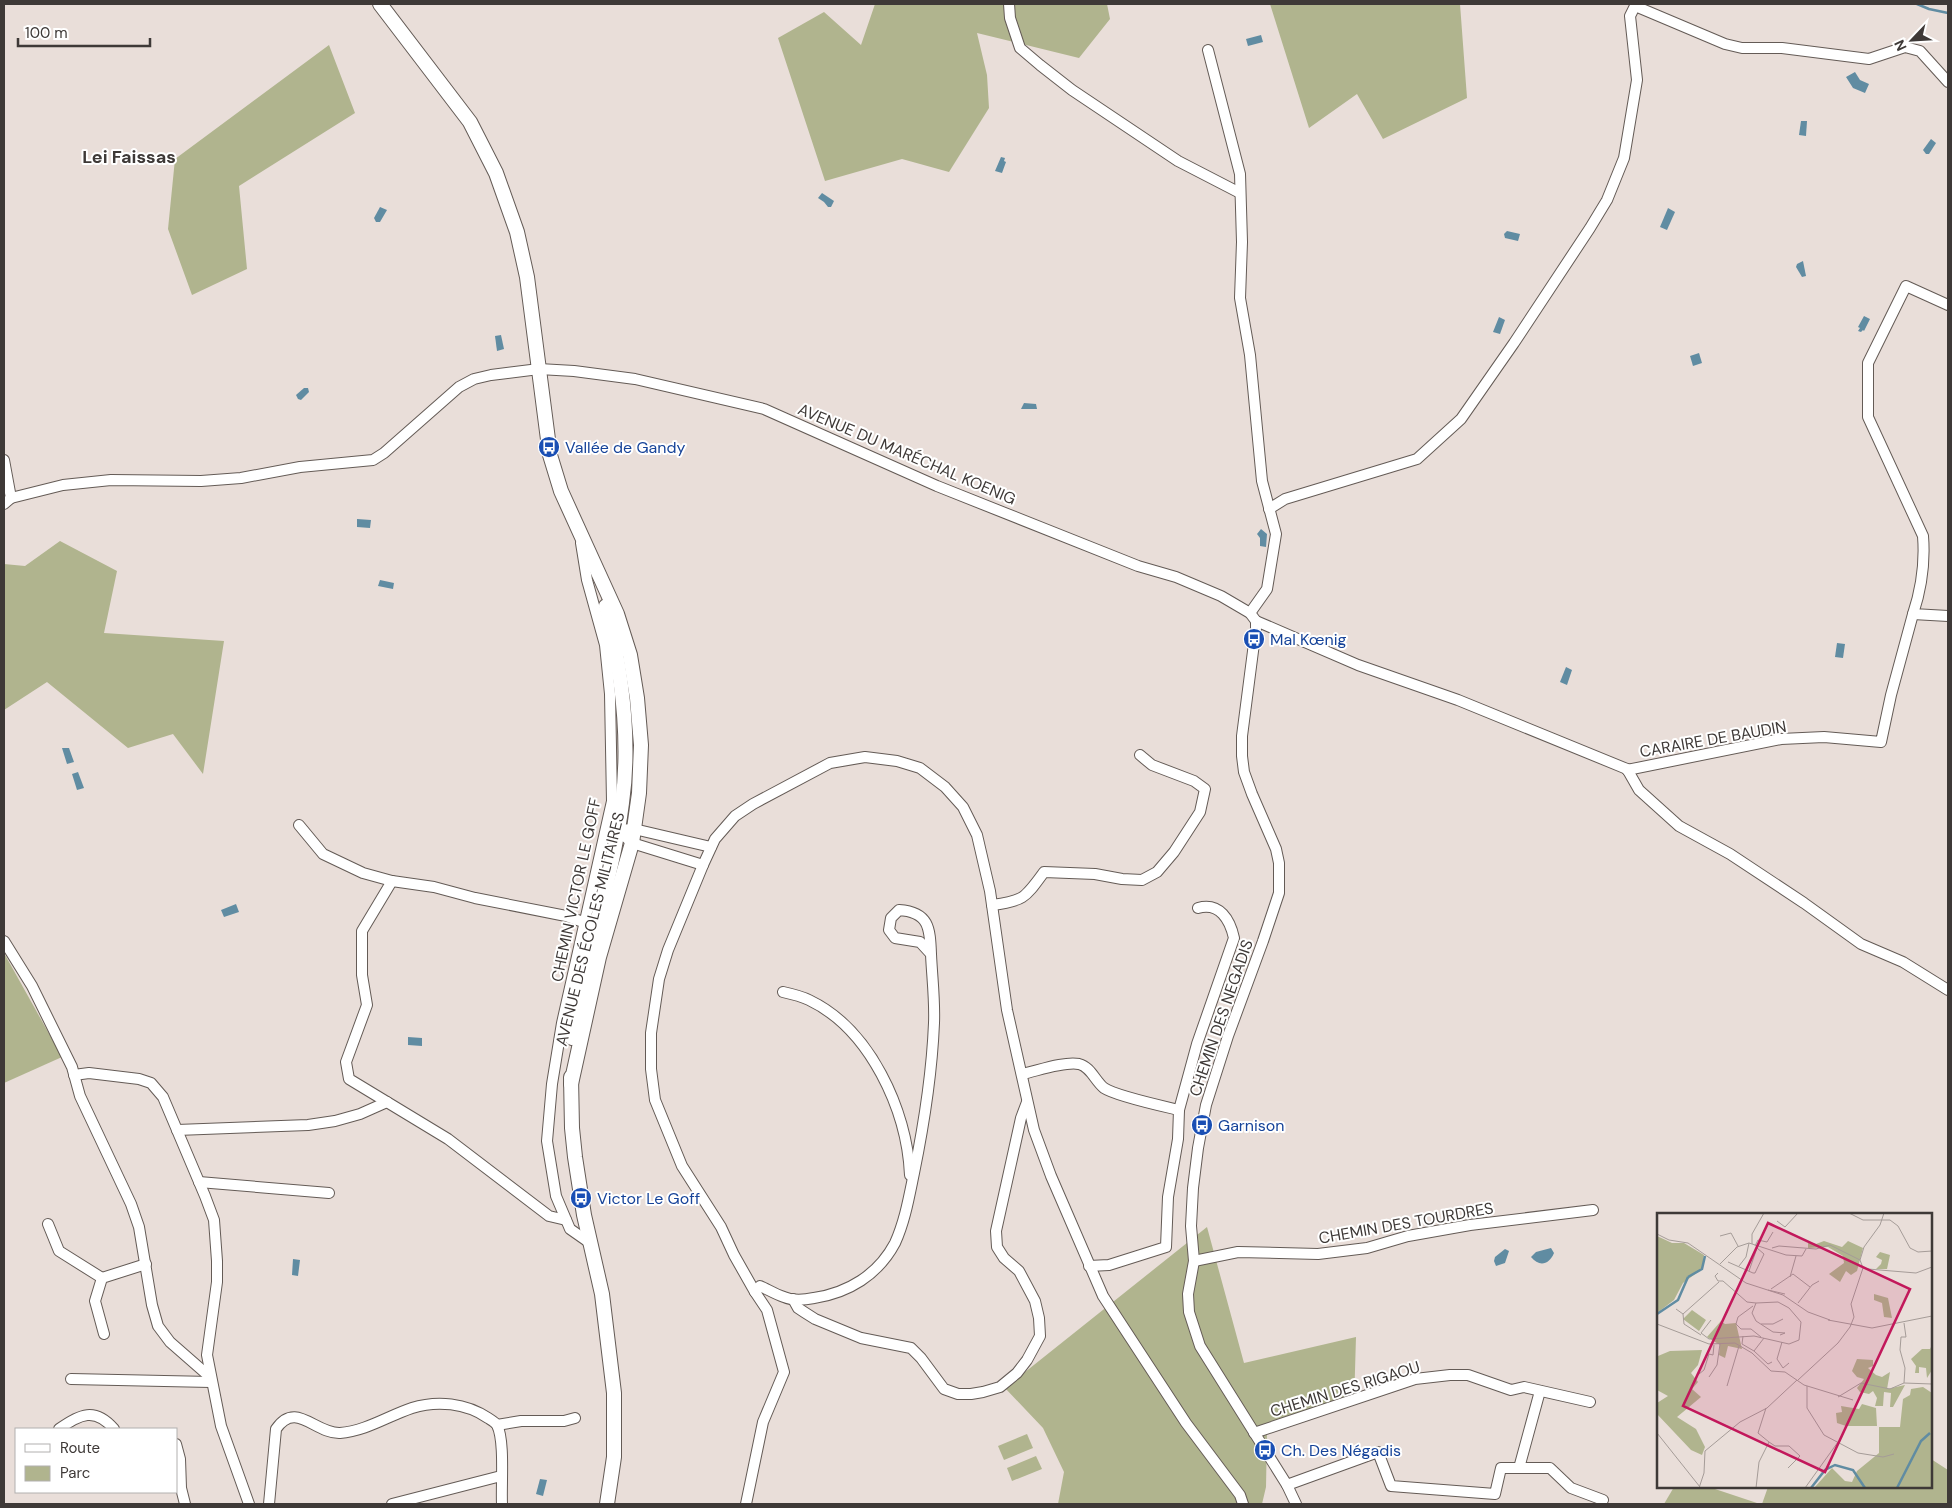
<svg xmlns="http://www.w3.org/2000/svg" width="1952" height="1508" font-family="'DM Sans',sans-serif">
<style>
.green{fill:#b0b48e}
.water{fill:#608ca2}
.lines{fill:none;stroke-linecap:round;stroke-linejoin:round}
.stream{stroke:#608ca2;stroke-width:2.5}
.street-casing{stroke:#645b56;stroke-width:12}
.secondary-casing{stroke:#645b56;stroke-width:16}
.street{stroke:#fff;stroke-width:10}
.secondary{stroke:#fff;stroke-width:14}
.labels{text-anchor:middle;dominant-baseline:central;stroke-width:4;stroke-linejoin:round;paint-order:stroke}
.transit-label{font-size:16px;fill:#164399;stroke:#fff;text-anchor:start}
.street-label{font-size:16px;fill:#3e3937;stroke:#fff}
.neighbourhood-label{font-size:18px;font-weight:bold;fill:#3e3937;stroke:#fff}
.inset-river{fill:none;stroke:#608ca2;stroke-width:2.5}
.inset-road{fill:none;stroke:#a59c98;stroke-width:1}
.view{fill:#c2185b;fill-opacity:0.15;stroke:#c2185b;stroke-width:2.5}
.inset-edge{fill:none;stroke:#3e3937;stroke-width:2.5}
</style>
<rect width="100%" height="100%" fill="#e9ded9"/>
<g class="green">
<path d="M875 4H1107L1110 19 1079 58 977 33 987 75 989 108 949 172 902 159 825 181 778 38 824 12 861 45Z"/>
<path d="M1270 4H1460L1467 98 1383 139 1357 94 1309 128Z"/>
<path d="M329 45 355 113 239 186 247 269 192 295 168 229 175 159Z"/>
<path d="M60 541 117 571 104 633 224 641 203 774 173 734 128 748 47 682 4 710V564L25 566Z"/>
<path d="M4 953 62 1057 4 1083Z"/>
<path d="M1207 1227 1244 1363 1356 1337 1354 1404 1267 1432 1266 1487 1262 1504H1058L1064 1472 1043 1428 1005 1388Z"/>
<path d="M1027 1434 1033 1448 1004 1460 998 1446Z"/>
<path d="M1036 1456 1042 1469 1012 1481 1007 1468Z"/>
<path d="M1931 1459 1948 1470V1504H1762L1768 1487H1931Z"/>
<path d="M1674 1487H1709L1760 1504H1664Z"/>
</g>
<g class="water">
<path d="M1261 35 1263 42 1248 46 1246 39Z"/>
<path d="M1855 72 1860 80 1869 84 1865 93 1853 88 1846 77Z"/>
<path d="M1801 121H1807L1806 136 1799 135Z"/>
<path d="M1931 139 1936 143 1929 154H1926L1923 150Z"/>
<path d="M1001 157 1005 158 1004 161 1006 162 1002 173 995 171Z"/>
<path d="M822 193 834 201 831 207H828L824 202 818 198Z"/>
<path d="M380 207 387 210 380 222H376L374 218Z"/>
<path d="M1668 208 1675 212 1667 230 1660 227Z"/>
<path d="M1507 231 1520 234 1518 241 1505 238 1504 234Z"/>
<path d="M1803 261 1806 276 1802 277 1796 267 1797 264Z"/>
<path d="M1864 316 1870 319 1864 331 1863 330 1861 332 1858 331 1860 328 1858 327Z"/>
<path d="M1499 317 1505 320 1500 334 1493 332Z"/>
<path d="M501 335 504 349 497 351 495 336Z"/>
<path d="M1699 353 1702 363 1693 366 1690 356Z"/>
<path d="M304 388H308L309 392 301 400 298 399 296 395Z"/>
<path d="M1024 403 1036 404 1037 409H1021Z"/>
<path d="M357 519 371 520 370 528 357 527Z"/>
<path d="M1261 529 1267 534 1266 547 1260 546V538L1257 534Z"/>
<path d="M380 580 394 583 393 589 378 586Z"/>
<path d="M1837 643 1845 644 1843 658 1835 657Z"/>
<path d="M1566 667 1572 670 1567 685 1560 682Z"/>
<path d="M62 748H69L74 762 67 764Z"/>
<path d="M78 772 84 788 77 790 72 774Z"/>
<path d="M236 904 239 912 224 917 221 910Z"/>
<path d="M408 1037 422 1038V1046L408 1045Z"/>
<path d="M1551 1248 1554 1253C1549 1265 1539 1267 1531 1257L1536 1252Z"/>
<path d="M1505 1249 1509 1251 1505 1263 1496 1266 1494 1261 1495 1257Z"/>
<path d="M293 1259 300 1260 298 1276 292 1275Z"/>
<path d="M540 1479 547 1480 543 1496 536 1494Z"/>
</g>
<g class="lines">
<path class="stream" d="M1917 4 1929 9 1948 13"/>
<g class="street-casing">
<g id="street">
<path d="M1009 4 1010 18 1020 48 1040 65 1072 90 1178 161 1240 193"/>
<path d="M1635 6 1725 44 1742 48H1782L1869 59 1905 47 1920 51 1948 82"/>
<path d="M1208 50 1240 174 1242 242 1240 298 1250 355 1262 481 1276 534 1267 589 1250 613"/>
<path d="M1948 305 1906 286 1868 363V417L1923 536C1925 561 1921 590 1913 614L1948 616"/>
<path d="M4 460 11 498 4 504"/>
<path d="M11 498 63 485 111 480 201 481 241 478 300 467 373 460 384 453 459 387 474 379 491 375 539 369 574 371 635 379 764 409 937 486 1138 566 1176 577 1221 596 1250 613 1256 621V628L1242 736V756L1244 772 1252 794 1276 849 1279 863V893L1263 941 1228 1036 1206 1105 1198 1148 1193 1188 1191 1226 1194 1261 1188 1294 1189 1312 1200 1346 1287 1485 1296 1504"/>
<path d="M1269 509 1285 499 1417 459 1461 419 1514 343 1590 228 1607 200 1624 158 1637 80 1630 16 1636 4"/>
<path d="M581 543 587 580 605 645 610 694 612 801 562 1023 552 1084 547 1141 556 1196 570 1229 590 1243"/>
<path d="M1256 621 1358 665 1458 700 1627 769 1639 790 1679 826 1730 854 1804 903 1861 944 1903 962 1948 990"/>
<path d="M1627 770 1781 739 1824 737 1881 742 1891 695 1913 614"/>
<path d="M299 825 323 854 363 873 392 881 434 887 475 898 566 916 586 923"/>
<path d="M618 830 634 829 711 847"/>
<path d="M618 830 632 843 703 865"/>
<path d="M392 881 362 931V975L367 1005 346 1062 349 1079 448 1139 549 1216 566 1220"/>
<path d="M992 905C1024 901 1025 898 1044 872L1095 874 1122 879 1142 880 1157 872 1174 852 1200 812 1205 789 1194 781 1152 765 1140 755"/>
<path d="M4 941 32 986 72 1067 80 1096 131 1204 139 1227 152 1305 158 1326 170 1342 210 1377"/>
<path d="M783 992C792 994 801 996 809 1000 870 1029 907 1110 910 1175"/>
<path d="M1022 1074C1037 1071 1064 1061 1079 1064 1091 1067 1095 1081 1104 1088 1116 1096 1162 1106 1179 1110L1197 1044 1234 938C1230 920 1220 902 1198 908"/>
<path d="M74 1075 89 1073 139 1079 151 1083 163 1097 205 1196 214 1220 217 1261V1282L207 1355 221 1426 249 1504"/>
<path d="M177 1130 308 1125 335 1121 360 1114 387 1102"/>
<path d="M199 1182 329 1193"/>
<path d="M48 1224 59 1251 102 1278"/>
<path d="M1194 1261 1238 1252 1318 1254 1367 1248 1408 1236 1470 1225 1593 1210"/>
<path d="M1089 1266 1109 1265 1166 1247 1168 1197 1178 1139 1179 1110"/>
<path d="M755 1292 734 1255 721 1227 682 1166 655 1100 651 1069V1033L659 979 668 950 703 865 715 839 735 816 753 804 830 763 865 757 897 761 920 768 945 787 963 807 977 835 990 891 1007 1010 1034 1130 1051 1176 1103 1296 1186 1423 1240 1495 1243 1504"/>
<path d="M793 1299 798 1308 804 1312 815 1319 861 1338 911 1348 921 1358 944 1389 958 1394H971L983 1392 1000 1387 1017 1373 1027 1360 1040 1336 1039 1318 1035 1301 1019 1271 1004 1258 997 1247 996 1231 1021 1118 1027 1102"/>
<path d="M104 1334 95 1301 102 1278 146 1264"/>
<path d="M71 1379 211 1382"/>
<path d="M497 1425 521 1421H564L575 1418"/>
<path d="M59 1429C80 1414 95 1407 114 1429"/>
<path d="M1254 1433 1415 1379 1450 1375H1468L1511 1390 1524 1387 1590 1402"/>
<path d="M176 1444 180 1459 181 1488 185 1504"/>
<path d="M1519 1468 1540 1391"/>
<path d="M1287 1485 1378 1452 1391 1486 1495 1494 1501 1468H1550L1571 1488 1603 1500"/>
<path d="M269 1504 276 1429C296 1400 315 1434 340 1433 366 1431 388 1416 412 1408 437 1400 466 1403 488 1418 491 1420 495 1422 497 1425 505 1441 501 1484 502 1504"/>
<path d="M392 1504 501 1476"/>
<path d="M746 1504 763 1422 784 1372 767 1310 755 1292 760 1286C767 1289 775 1294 784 1297 793 1301 804 1300 814 1298 848 1293 878 1275 895 1243 905 1221 909 1197 914 1173 924 1124 932 1073 934 1023 935 1000 932 977 931 954 930 928 929 912 899 910L891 918 889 930 895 938 920 942 931 954"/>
</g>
</g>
<g class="secondary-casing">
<g id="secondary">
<path d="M380 4 470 122 496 173 517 232 527 277 550 455 561 491 617 614 630 655 637 698 641 745 639 793 632 843 599 957 571 1084"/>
<path d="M572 1038C583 958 612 883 622 803 631 740 621 668 606 606"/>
<path d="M571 1077 572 1128 575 1157 584 1215 602 1294 614 1393V1457L607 1504"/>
</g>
</g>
<use href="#street" class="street"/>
<use href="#secondary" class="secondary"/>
</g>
<defs>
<g id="bus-disc" transform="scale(1.125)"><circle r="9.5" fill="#1a4fb4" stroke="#fff"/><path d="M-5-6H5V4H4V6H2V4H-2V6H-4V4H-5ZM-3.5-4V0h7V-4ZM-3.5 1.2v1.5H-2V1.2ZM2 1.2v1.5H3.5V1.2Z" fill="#fff"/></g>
</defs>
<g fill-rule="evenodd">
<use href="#bus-disc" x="549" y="447"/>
<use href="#bus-disc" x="1254" y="639"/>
<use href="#bus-disc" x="1202" y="1125"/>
<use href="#bus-disc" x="581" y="1198"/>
<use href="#bus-disc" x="1265" y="1450"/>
</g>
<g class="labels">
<g class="transit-label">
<text x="565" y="447">Vallée de Gandy</text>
<text x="1270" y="639">Mal Kœnig</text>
<text x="1218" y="1125">Garnison</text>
<text x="597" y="1198">Victor Le Goff</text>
<text x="1281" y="1450">Ch. Des Négadis</text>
</g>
<g class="street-label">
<text transform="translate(907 454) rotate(23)">AVENUE DU MARÉCHAL KOENIG</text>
<text transform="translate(1713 739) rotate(-10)">CARAIRE DE BAUDIN</text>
<text transform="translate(576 890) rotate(-78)">CHEMIN VICTOR LE GOFF</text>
<text transform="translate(590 929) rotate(-76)">AVENUE DES ÉCOLES MILITAIRES</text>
<text transform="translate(1221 1018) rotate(-71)">CHEMIN DES NEGADIS</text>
<text transform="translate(1406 1223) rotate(-10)">CHEMIN DES TOURDRES</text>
<text transform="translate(1345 1389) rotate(-17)">CHEMIN DES RIGAOU</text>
</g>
<g class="neighbourhood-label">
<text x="129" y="157">Lei Faissas</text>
</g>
</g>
<g transform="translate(1657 1213)">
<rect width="275" height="275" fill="#e9ded9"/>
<path d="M0 23 15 30H27L47 42 45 56 26 70 17 87 0 100ZM167 28 185 34 191 28 206 35 200 58 194 62 189 58 183 69 172 61 187 50 186 43 171 34 151 35V29L159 31ZM223 39 233 42 230 56H219L224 51 225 47 219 44ZM217 81 231 85 235 105 227 104 225 90 217 87ZM35 97 49 107 42 118 26 106ZM64 108 68 111 79 110 85 136 71 133 68 145 62 142 63 132 50 124ZM275 132V157L270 165 269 155 262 154V160H258L259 153 254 146 265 136H273ZM45 137 41 152 34 160 41 169 35 176 44 184 20 204 39 216 48 234 45 242 34 237 0 201V190L11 183 0 177V170L1 143 13 138ZM200 146 216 147V153L211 155 219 162 225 164 233 159 230 176 248 172 236 194H233L234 180 227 179 226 193H218L220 185 216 178 212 181 203 179 200 175 207 166 200 164 195 158ZM266 174 275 180V275H157L175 255 188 268 195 269 200 258 222 240V214H243L246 186 253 182 254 176ZM205 191 219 195 220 213H189L180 210 179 200 185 199 184 193 202 196Z" fill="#b0b48e"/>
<path class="inset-river" d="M31 64 45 56 48 43M0 101 21 87 31 64M154 275 168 257 178 252 196 257 208 275M240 275 264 228 273 220"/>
<path class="inset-road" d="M192 0 206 7H233L241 13 253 35 261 39 275 38M120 8 128 14 141 0M0 21 12 27 31 30 89 70 126 82 151 99 173 107M63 23 74 20 81 33M95 31V21L107 0M98 33 101 27 110 29 116 19M115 35 122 33 159 36 173 32 203 47 206 55 211 56 259 60 275 54M203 47 207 34 223 12 227 0M71 49 96 60H98L107 41 100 35 92 58M63 51 80 34 92 30 129 42 145 43 149 36M82 53 89 44 92 30M61 60 58 63 61 68H66L90 89 99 90 95 100 99 108 116 119 128 120 123 122M133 64 139 43M114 76 136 61 153 74M111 77 128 81M141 90 155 72 162 68M96 93 81 104 79 111 84 116H94L104 124M19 96 26 101 27 111 44 122M26 101 62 69M54 107 44 120 52 126 97 123 132 131 142 127 144 109 132 95 121 89 99 90M171 107 215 115 275 103M0 111 52 131 78 130 95 140 114 158 128 159 147 172 196 187M104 111H116L126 106M86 123 85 131 97 138M107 125 97 138 111 151 115 149M125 129 120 146 126 155 132 150M0 152V170M42 161 47 157 52 141 56 142 57 132M52 164 60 152 63 131M141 167 181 130 193 114 197 104 194 91 206 55M247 170 275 171M70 173 82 133M150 173V195L167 222 201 240 226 244 237 241M181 184 204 170 233 176 247 170 248 155 243 137 244 124H249L247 110M109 195 101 220 112 229M0 220 43 274M42 275 47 260 48 238 83 209 110 195 140 167M99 275 102 249 112 229 118 233H132L143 243 131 255M148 275 181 229"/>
<path class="view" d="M111 10 253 76 168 259 26 193Z"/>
<rect width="275" height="275" class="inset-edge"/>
</g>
<rect width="1952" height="1508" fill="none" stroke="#3e3937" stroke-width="10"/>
<rect x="15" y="1428" width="162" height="65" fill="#ffffff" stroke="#b2b0af"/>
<rect x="25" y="1444" width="25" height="8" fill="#ffffff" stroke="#b2b0af"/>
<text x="60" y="1453" font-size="15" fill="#3e3937">Route</text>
<rect x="25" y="1466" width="25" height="15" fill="#b0b48e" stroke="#b2b0af"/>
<text x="60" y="1478" font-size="15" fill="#3e3937">Parc</text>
<g transform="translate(1912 40) rotate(245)" stroke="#ffffff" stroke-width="4" paint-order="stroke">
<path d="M0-4L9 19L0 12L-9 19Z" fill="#3e3937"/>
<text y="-8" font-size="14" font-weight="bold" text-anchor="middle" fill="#3e3937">N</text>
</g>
<path d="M18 38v8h132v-8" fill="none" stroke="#3e3937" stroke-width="2.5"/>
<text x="25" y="38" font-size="15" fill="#3e3937" stroke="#ffffff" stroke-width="4" paint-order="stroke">100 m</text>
</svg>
